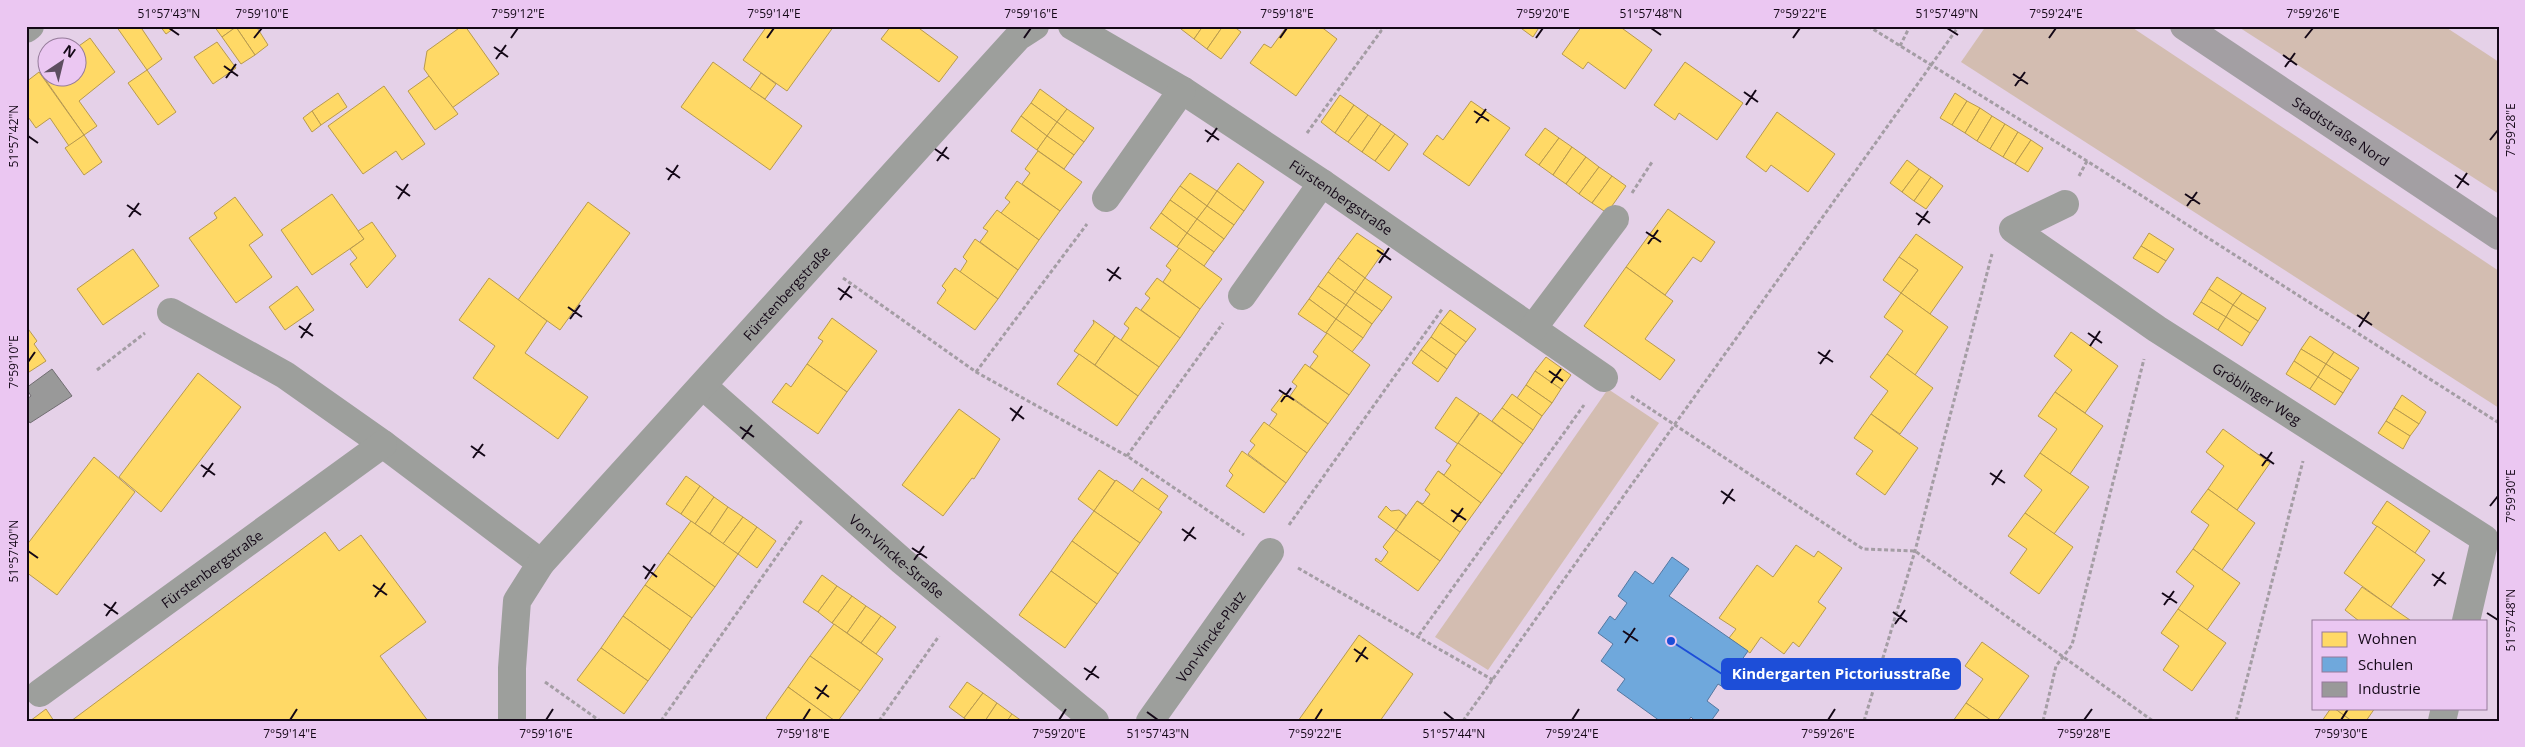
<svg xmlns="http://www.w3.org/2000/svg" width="2525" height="747" font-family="'Open Sans',sans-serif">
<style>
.green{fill:#d3bdb1}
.homes{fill:#ffd966;stroke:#b89a4e}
.schools{fill:#6fa8dc;stroke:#5478a1}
.industry{fill:#999;stroke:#716e72}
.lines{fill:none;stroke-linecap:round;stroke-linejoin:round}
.path{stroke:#a49da4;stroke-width:3;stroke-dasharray:4 2.5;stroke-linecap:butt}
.minor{stroke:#9d9f9c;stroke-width:28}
.major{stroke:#a39fa3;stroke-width:28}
.ticks{fill:none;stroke:#140817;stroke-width:2}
.labels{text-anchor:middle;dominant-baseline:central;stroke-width:5;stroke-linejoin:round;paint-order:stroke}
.street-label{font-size:14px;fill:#140817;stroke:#ebc7f2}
.leader{fill:none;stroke:#1d4ed8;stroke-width:2}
.callout-dot{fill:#1d4ed8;stroke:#ebc7f2;stroke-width:2}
.callout{fill:#1d4ed8;stroke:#1d4ed8;stroke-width:2}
.callout-label{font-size:15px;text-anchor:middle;font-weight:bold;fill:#fff}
.neatline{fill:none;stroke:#140817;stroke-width:2}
.ticks-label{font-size:12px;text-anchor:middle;fill:#140817}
</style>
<rect width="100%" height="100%" fill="#e5d1e8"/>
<g class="green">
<path d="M1986 26H2130L2499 271V408L1961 62Z"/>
<path d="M2237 26H2444L2499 62V194Z"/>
<path d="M1608 389 1659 423 1488 670 1435 637Z"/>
</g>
<g class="homes">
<path d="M116 26H140L162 59 147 70Z"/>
<path d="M160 26H177L166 34Z"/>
<path d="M214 26H235L236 27 222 37Z"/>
<path d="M256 26 268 45 255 55 236 27Z"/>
<path d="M462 26H465L499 74 452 108 424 69 427 51Z"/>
<path d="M767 26H834L787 91 743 60Z"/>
<path d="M891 26H916L958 57 939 82 881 39Z"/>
<path d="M1183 26H1203L1194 39 1181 29Z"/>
<path d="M1203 26H1223L1207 49 1194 39Z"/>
<path d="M1223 26H1233L1241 32 1221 59 1207 49Z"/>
<path d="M1287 26H1320L1337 39 1296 96 1250 63 1264 44 1271 48Z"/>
<path d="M1518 26H1540L1533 37Z"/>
<path d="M1582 26H1619L1652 50 1625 89 1588 62 1583 69 1562 54Z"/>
<path d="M236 27 255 55 241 64 222 37Z"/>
<path d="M90 38 115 72 79 101 97 126 84 135 40 72 48 67V78H78L76 48Z"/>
<path d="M217 42 236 68 213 84 194 57Z"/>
<path d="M713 62 802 126 770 170 681 107Z"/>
<path d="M1685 62 1743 103 1717 140 1679 113 1675 120 1654 105Z"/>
<path d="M147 70 176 112 158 125 128 83Z"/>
<path d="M39 72 84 135 69 146 50 118 36 128 26 114V82Z"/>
<path d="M761 73 776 84 765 99 750 89Z"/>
<path d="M429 76 458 114 435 130 408 91Z"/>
<path d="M384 86 425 144 402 160 396 151 363 174 328 126Z"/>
<path d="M1040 89 1067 109 1057 122 1031 103Z"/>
<path d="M338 93 347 107 321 125 312 111Z"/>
<path d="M1955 93 1967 101 1952 125 1940 118Z"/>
<path d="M1340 95 1354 105 1335 133 1321 122Z"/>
<path d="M1471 101 1510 128 1469 186 1423 154 1437 135 1443 140Z"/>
<path d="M1967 101 1980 108 1965 133 1952 125Z"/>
<path d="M1031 103 1057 122 1047 136 1021 116Z"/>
<path d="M1354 105 1368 115 1348 142 1335 133Z"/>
<path d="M1980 108 1992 116 1977 141 1965 133Z"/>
<path d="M1067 109 1094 128 1084 142 1057 122Z"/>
<path d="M312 111 321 125 312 132 303 118Z"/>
<path d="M1777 112 1835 154 1808 192 1771 165 1766 172 1746 157Z"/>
<path d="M1368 115 1381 124 1362 152 1348 142Z"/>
<path d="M1021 116 1047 136 1037 150 1011 131Z"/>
<path d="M1992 116 2005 124 1990 149 1977 141Z"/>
<path d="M1057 122 1084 142 1074 155 1047 136Z"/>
<path d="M1381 124 1395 134 1375 161 1362 152Z"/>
<path d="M2005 124 2018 132 2003 157 1990 149Z"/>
<path d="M1545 128 1559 138 1539 165 1525 155Z"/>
<path d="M2018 132 2031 140 2015 164 2003 157Z"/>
<path d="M1395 134 1408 144 1389 171 1375 161Z"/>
<path d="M84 135 102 162 84 175 65 148Z"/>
<path d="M1047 136 1074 155 1064 169 1037 150Z"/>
<path d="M1559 138 1572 147 1553 175 1539 165Z"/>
<path d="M2031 140 2043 148 2028 172 2015 164Z"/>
<path d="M1572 147 1586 157 1566 184 1553 175Z"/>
<path d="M1038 151 1082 182 1060 211 1022 184 1030 173 1025 169Z"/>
<path d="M1586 157 1599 167 1579 194 1566 184Z"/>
<path d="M1907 160 1919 169 1902 192 1890 183Z"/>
<path d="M1238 163 1264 182 1244 211 1217 191Z"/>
<path d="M1599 167 1612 176 1592 203 1579 194Z"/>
<path d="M1919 169 1931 177 1914 201 1902 192Z"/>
<path d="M1190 173 1217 191 1207 206 1180 186Z"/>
<path d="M1612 176 1626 186 1607 213 1592 203Z"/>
<path d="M1931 177 1943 186 1926 209 1914 201Z"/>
<path d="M1017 181 1060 211 1039 240 1001 213 1010 202 1005 198Z"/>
<path d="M1180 186 1207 206 1197 219 1170 200Z"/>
<path d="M1217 191 1244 211 1234 225 1207 206Z"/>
<path d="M332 194 364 239 312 275 281 230Z"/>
<path d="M235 197 263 235 249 245 272 277 236 303 189 238 217 218 214 213Z"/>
<path d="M1170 200 1197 219 1187 233 1161 213Z"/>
<path d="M588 202 630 233 560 330 518 300Z"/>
<path d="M1207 206 1234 225 1224 239 1197 219Z"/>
<path d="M1668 209 1715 242 1701 262 1693 257 1665 295 1626 267Z"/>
<path d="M997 210 1039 240 1018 270 980 242 988 231 983 228Z"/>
<path d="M1161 213 1187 233 1177 247 1150 228Z"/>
<path d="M1197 219 1224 239 1214 252 1187 233Z"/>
<path d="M372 222 396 256 367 288 350 264 357 258 350 249 364 239 358 231Z"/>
<path d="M1187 233 1214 252 1204 266 1177 247Z"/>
<path d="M1357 233 1384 251 1365 278 1338 258Z"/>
<path d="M2149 233 2174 249 2166 261 2141 246Z"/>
<path d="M1916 234 1963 267 1930 314 1901 293 1918 270 1899 257Z"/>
<path d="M975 239 1018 270 998 299 960 272 967 261 963 257Z"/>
<path d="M2141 246 2166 261 2158 273 2133 258Z"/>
<path d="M1179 248 1222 279 1200 309 1163 282 1171 270 1166 266Z"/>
<path d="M133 249 159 286 103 325 77 289Z"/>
<path d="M1899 257 1918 270 1901 293 1883 280Z"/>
<path d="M1338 258 1365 278 1355 292 1328 272Z"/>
<path d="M1626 267 1673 301 1645 339 1675 360 1660 380 1584 326Z"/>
<path d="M955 268 998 299 975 330 937 303 946 290 942 286Z"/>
<path d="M1328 272 1355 292 1346 305 1318 286Z"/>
<path d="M2217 277 2242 293 2233 305 2209 289Z"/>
<path d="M489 278 547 321 525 353 588 397 558 439 473 378 495 346 459 320Z"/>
<path d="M1157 278 1200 309 1180 338 1141 310 1150 298 1145 294Z"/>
<path d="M1365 278 1392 297 1382 311 1355 292Z"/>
<path d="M297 286 314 310 285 330 269 307Z"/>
<path d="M1318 286 1346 305 1336 319 1309 299Z"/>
<path d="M2209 289 2233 305 2226 317 2201 302Z"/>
<path d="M1355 292 1382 311 1372 324 1346 305Z"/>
<path d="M1901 293 1948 327 1915 375 1887 354 1903 331 1884 317Z"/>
<path d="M2242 293 2266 308 2258 321 2233 305Z"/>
<path d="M1309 299 1336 319 1326 333 1298 314Z"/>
<path d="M2201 302 2226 317 2218 330 2193 314Z"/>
<path d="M1346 305 1372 324 1363 338 1336 319Z"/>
<path d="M2233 305 2258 321 2250 333 2226 317Z"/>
<path d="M1136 307 1180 338 1159 367 1121 340 1129 328 1124 324Z"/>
<path d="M1450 310 1476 329 1466 342 1440 323Z"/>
<path d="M2226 317 2250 333 2242 346 2218 330Z"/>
<path d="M832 318 877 351 847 392 807 364 823 341 818 338Z"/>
<path d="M1336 319 1363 338 1352 352 1326 333Z"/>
<path d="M1093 320 1115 336 1095 365 1074 351 1094 323Z"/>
<path d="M1440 323 1466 342 1456 355 1431 337Z"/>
<path d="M26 326 37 341 34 344 46 361 26 374Z"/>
<path d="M2071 332 2118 366 2085 413 2055 392 2072 370 2054 356Z"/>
<path d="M1327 333 1370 365 1349 395 1310 367 1318 356 1313 352Z"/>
<path d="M1115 336 1159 367 1138 396 1095 365Z"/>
<path d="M2310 336 2334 352 2326 364 2301 349Z"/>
<path d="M1431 337 1456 355 1447 369 1421 350Z"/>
<path d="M2301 349 2326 364 2318 377 2294 361Z"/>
<path d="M1421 350 1447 369 1438 382 1412 363Z"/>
<path d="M2334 352 2359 368 2351 380 2326 364Z"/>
<path d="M1079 354 1138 396 1117 426 1057 384Z"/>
<path d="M1887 354 1933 388 1900 434 1871 414 1888 391 1870 377Z"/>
<path d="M1546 357 1571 375 1561 389 1535 371Z"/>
<path d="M2294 361 2318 377 2310 389 2286 374Z"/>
<path d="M807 364 847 392 818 434 772 402 786 383 791 387Z"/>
<path d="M1305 364 1349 395 1328 424 1290 396 1297 386 1292 382Z"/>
<path d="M2326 364 2351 380 2343 393 2318 377Z"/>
<path d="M1535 371 1561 389 1552 403 1526 385Z"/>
<path d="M198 373 241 407 161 512 119 477Z"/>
<path d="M2318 377 2343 393 2335 405 2310 389Z"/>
<path d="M1526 385 1552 403 1542 416 1517 398Z"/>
<path d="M2055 392 2103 426 2070 474 2040 453 2057 429 2038 416Z"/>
<path d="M1284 393 1328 424 1307 453 1269 426 1277 414 1271 410Z"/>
<path d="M1512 394 1542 416 1533 430 1502 408Z"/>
<path d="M2402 395 2426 412 2419 424 2394 408Z"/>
<path d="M1456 397 1479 413 1458 444 1435 428Z"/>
<path d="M1502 408 1533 430 1523 444 1492 421Z"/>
<path d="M2394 408 2419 424 2410 436 2386 421Z"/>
<path d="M959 409 1000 439 974 479 972 478 943 516 902 485Z"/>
<path d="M1480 413 1523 444 1502 474 1458 443Z"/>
<path d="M1871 414 1918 448 1885 495 1856 474 1873 451 1854 438Z"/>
<path d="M2386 421 2410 436 2403 449 2378 433Z"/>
<path d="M1264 422 1307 453 1286 483 1248 454 1255 445 1250 441Z"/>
<path d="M2223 429 2270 463 2237 510 2208 489 2224 466 2206 452Z"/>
<path d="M1458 443 1502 474 1481 503 1438 471 1444 475 1451 465 1446 461Z"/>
<path d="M1242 451 1286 483 1264 513 1226 486 1233 475 1229 471Z"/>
<path d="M2040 453 2089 487 2054 534 2025 513 2042 490 2024 476Z"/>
<path d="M94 457 135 492 57 595 26 572V546Z"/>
<path d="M1099 470 1115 481 1094 511 1078 499Z"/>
<path d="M1438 471 1481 503 1460 532 1417 501 1423 504 1430 494 1425 490Z"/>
<path d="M686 476 700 486 681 514 666 504Z"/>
<path d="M1142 478 1168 496 1158 510 1132 492Z"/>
<path d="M1116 480 1162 512 1140 543 1094 511Z"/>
<path d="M700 486 714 497 695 524 681 514Z"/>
<path d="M2208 489 2255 523 2222 570 2193 549 2209 525 2191 512Z"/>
<path d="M714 497 728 507 710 534 695 524Z"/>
<path d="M1417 501 1460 532 1440 561 1396 530Z"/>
<path d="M2387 501 2430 531 2415 553 2372 523Z"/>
<path d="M1386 506 1391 511 1399 510 1406 515 1396 530 1378 517Z"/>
<path d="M728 507 743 517 723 544 710 534Z"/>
<path d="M1094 511 1140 543 1118 574 1072 541Z"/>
<path d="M2025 513 2073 547 2039 594 2010 573 2027 549 2008 536Z"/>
<path d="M743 517 757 527 738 554 723 544Z"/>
<path d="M691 521 738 554 715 587 668 553Z"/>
<path d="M2377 526 2425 560 2391 607 2344 573Z"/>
<path d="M757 527 776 541 757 568 738 554Z"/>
<path d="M1396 530 1440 561 1418 591 1375 560 1376 558 1381 562 1388 552 1383 547Z"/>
<path d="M325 532 339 551 361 535 426 622 380 656 428 721H71Z"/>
<path d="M1072 541 1118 574 1097 604 1051 571Z"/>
<path d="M1796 545 1814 557 1818 551 1842 568 1818 602 1826 608 1799 647 1793 642 1784 654 1761 637 1750 653 1729 638 1736 629 1719 618 1757 565 1773 577Z"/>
<path d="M2193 549 2240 583 2207 630 2178 609 2194 586 2176 572Z"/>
<path d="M668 553 715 587 692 618 645 585Z"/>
<path d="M1051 571 1097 604 1065 648 1019 615Z"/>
<path d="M822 575 837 586 818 612 803 602Z"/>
<path d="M645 585 692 618 670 650 623 616Z"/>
<path d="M837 586 852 596 832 623 818 612Z"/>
<path d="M2362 587 2391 607 2410 620 2359 621 2345 610Z"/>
<path d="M852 596 866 606 847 633 832 623Z"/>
<path d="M866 606 881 616 861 643 847 633Z"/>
<path d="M2178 609 2226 643 2192 691 2163 670 2179 646 2161 633Z"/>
<path d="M623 616 670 650 648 681 601 648Z"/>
<path d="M881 616 896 627 876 654 861 643Z"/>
<path d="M834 624 883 659 860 691 810 656Z"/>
<path d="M1359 635 1413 674 1380 721H1298Z"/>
<path d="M1982 642 2029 676 1997 721H1992L1966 703 1983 679 1965 666Z"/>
<path d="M601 648 648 681 624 714 577 680Z"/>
<path d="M810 656 860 691 838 721H835L788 687Z"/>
<path d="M967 682 983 693 964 718 949 707Z"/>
<path d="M788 687 835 721H769L766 718Z"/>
<path d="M983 693 997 703 985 721H968L964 718Z"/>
<path d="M997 703 1012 714 1007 721H985Z"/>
<path d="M1966 703 1992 721H1953Z"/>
<path d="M2331 708H2334L2352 721H2322Z"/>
<path d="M2334 708H2375L2366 721H2352Z"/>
<path d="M46 709 54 721H30Z"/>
<path d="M1012 714 1022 721H1007Z"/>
</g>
<path class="schools" d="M1672 557 1689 569 1669 596 1748 651 1723 687 1718 684 1707 701 1719 710 1711 721H1695L1691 717 1688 721H1660L1617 690 1625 679 1601 661 1613 644 1598 633 1610 616 1615 620 1627 603 1618 596 1635 571 1653 584Z"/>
<path class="industry" d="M52 369 72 396 30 423 26 417V400L31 396 26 388Z"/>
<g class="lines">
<g class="path">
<path d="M1868 26 2087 161 2499 423"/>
<path d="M1900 46 1910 26"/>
<path d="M1307 133 1381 31 1375 26"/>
<path d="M2079 176 2087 161"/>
<path d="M1632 193 1652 162"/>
<path d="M843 278 976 372 1127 456 1244 535"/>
<path d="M97 370 145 333"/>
<path d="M976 372 1087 224"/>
<path d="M1631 396 1863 549 1915 551 2153 721"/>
<path d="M1127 456 1223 323"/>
<path d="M1289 525 1443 308"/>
<path d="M1298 568 1493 680"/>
<path d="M1419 635 1584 405"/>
<path d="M545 682 600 721"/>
<path d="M661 721 803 519"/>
<path d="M879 721 939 636"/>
<path d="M1463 721 1959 26"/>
<path d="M1864 721 1915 551 1992 254"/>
<path d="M2043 721 2056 666 2072 645 2144 359"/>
<path d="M2236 721 2303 461"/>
</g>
<g class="minor">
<path id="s1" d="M1072 26 1182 90 1322 183 1604 378"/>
<path d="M26 29 30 26"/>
<path d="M1106 198 1182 90"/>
<path id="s2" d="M2065 204 2013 229 2157 329 2485 539 2466 621"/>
<path d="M1242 296 1322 183"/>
<path d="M171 312 285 375 383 444 541 563"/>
<path d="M1533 328 1615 219"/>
<path id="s3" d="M703 386 902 561 1095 721"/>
<path id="s4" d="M40 693 383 444"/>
<path id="s5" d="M512 721V668L517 601 541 563 1018 37 1035 26"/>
<path id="s6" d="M1150 721 1270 552"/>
<path d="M2442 721 2445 708"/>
</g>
<path class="major" id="s7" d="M2184 26 2499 236"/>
</g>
<path class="ticks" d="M169 28 179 35M1651 28 1661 35M1947 28 1958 35M254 38 262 28M511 38 518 28M767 38 774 28M1024 38 1031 28M1280 38 1287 28M1536 38 1543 28M1793 38 1800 28M2049 38 2056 28M2305 38 2313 28M494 47 508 57M2283 55 2297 65M496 59 506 45M224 66 238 76M2285 67 2295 53M2013 74 2028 84M226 78 236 64M2015 86 2025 72M1744 92 1758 102M1746 105 1756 90M1474 111 1489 121M1476 123 1486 109M1205 130 1219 140M28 136 38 143M2490 140 2498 130M1207 142 1217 128M935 149 949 159M937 161 947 147M666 168 680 178M2455 175 2469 185M668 180 678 165M396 186 410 196M2457 188 2467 173M2185 194 2200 204M398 199 408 184M127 205 141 215M2187 206 2197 192M1916 213 1930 223M129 217 139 203M1918 225 1928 211M1646 232 1661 242M1648 244 1658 230M1377 250 1391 260M1379 263 1389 248M1107 269 1121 279M1109 281 1119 267M838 288 852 298M840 300 850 286M568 307 582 317M2357 315 2372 325M570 319 580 305M299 326 313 336M2359 327 2369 312M2088 333 2102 343M301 338 311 323M2090 346 2100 331M1818 352 1833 362M28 362 35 352M1820 364 1830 350M1549 371 1563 381M1551 383 1561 369M1279 390 1294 400M1281 402 1291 388M1010 408 1024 419M1012 421 1022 406M740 427 754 437M742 439 752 425M471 446 485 456M2260 454 2274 464M473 458 483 444M201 465 215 475M2262 466 2272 452M1990 473 2005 483M203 477 213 463M1992 485 2002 470M1721 491 1735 501M1723 504 1733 489M2490 506 2498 496M1451 510 1466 520M1453 522 1463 508M1182 529 1196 539M1184 541 1194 527M912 548 927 558M28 551 38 558M914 560 924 546M643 566 657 577M2432 574 2446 584M645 579 655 564M373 585 387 595M2434 586 2444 572M2162 593 2177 603M375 597 385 583M104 604 118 614M2164 605 2174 591M1893 612 1907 622M2487 613 2498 620M106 616 116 602M1895 624 1905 610M1623 631 1638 641M1625 643 1635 628M1354 649 1368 659M1356 662 1366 647M1084 668 1099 678M1086 680 1096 666M815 687 829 697M817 699 827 685M1147 712 1158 720M1444 712 1454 720M290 720 297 709M546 720 553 709M803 720 810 709M1059 720 1066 709M1315 720 1322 709M1572 720 1579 709M1828 720 1835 709M2084 720 2092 709M2341 720 2348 709"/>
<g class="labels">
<g class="street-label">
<text stroke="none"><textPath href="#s7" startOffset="189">Stadtstraße Nord</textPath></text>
<text stroke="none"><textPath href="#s1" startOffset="319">Fürstenbergstraße</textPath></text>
<text stroke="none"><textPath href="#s5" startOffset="530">Fürstenbergstraße</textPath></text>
<text stroke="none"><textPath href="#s2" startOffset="352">Gröblinger Weg</textPath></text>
<text stroke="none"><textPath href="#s3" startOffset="258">Von-Vincke-Straße</textPath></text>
<text stroke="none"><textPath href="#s4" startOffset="212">Fürstenbergstraße</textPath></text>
<text stroke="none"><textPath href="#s6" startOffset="104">Von-Vincke-Platz</textPath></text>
</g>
</g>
<path class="leader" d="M1671 641L1722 674"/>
<circle class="callout-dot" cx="1671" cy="641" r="5"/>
<rect class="callout" x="1722" y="659" width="238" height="30" rx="5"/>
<g class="callout-label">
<text x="1841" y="679">Kindergarten Pictoriusstraße</text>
</g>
<rect width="2525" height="747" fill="none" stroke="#ebc7f2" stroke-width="55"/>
<rect x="2312" y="620" width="175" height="90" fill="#ebc7f2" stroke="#957b9a"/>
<rect x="2322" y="632" width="25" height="15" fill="#ffd966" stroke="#957b9a"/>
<text x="2358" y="644" font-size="15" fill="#140817">Wohnen</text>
<rect x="2322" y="657" width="25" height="15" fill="#6fa8dc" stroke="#957b9a"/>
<text x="2358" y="670" font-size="15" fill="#140817">Schulen</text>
<rect x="2322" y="682" width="25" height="15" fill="#999999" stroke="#957b9a"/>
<text x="2358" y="694" font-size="15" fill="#140817">Industrie</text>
<g transform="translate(62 62) rotate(35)"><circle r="24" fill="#ebc7f2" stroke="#957b9a"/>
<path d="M0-4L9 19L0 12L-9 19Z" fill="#5d4e60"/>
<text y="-8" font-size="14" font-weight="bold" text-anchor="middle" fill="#140817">N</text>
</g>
<rect x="28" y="28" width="2470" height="692" class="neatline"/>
<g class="ticks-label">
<text x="169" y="18">51°57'43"N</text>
<text x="262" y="18">7°59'10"E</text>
<text x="518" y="18">7°59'12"E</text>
<text x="774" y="18">7°59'14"E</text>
<text x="1031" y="18">7°59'16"E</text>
<text x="1287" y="18">7°59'18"E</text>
<text x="1543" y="18">7°59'20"E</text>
<text x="1651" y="18">51°57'48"N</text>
<text x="1800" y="18">7°59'22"E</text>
<text x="1947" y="18">51°57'49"N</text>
<text x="2056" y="18">7°59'24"E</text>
<text x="2313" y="18">7°59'26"E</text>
<text transform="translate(2511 130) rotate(-90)" y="4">7°59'28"E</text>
<text transform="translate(14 136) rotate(-90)" y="4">51°57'42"N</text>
<text transform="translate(14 362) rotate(-90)" y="4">7°59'10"E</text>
<text transform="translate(2511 496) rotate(-90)" y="4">7°59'30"E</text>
<text transform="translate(14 551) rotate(-90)" y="4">51°57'40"N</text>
<text transform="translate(2511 620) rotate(-90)" y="4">51°57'48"N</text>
<text x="290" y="738">7°59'14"E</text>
<text x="546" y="738">7°59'16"E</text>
<text x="803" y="738">7°59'18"E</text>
<text x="1059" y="738">7°59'20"E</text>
<text x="1158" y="738">51°57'43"N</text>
<text x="1315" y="738">7°59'22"E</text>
<text x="1454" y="738">51°57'44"N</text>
<text x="1572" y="738">7°59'24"E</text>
<text x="1828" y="738">7°59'26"E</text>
<text x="2084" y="738">7°59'28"E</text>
<text x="2341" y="738">7°59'30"E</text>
</g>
</svg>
